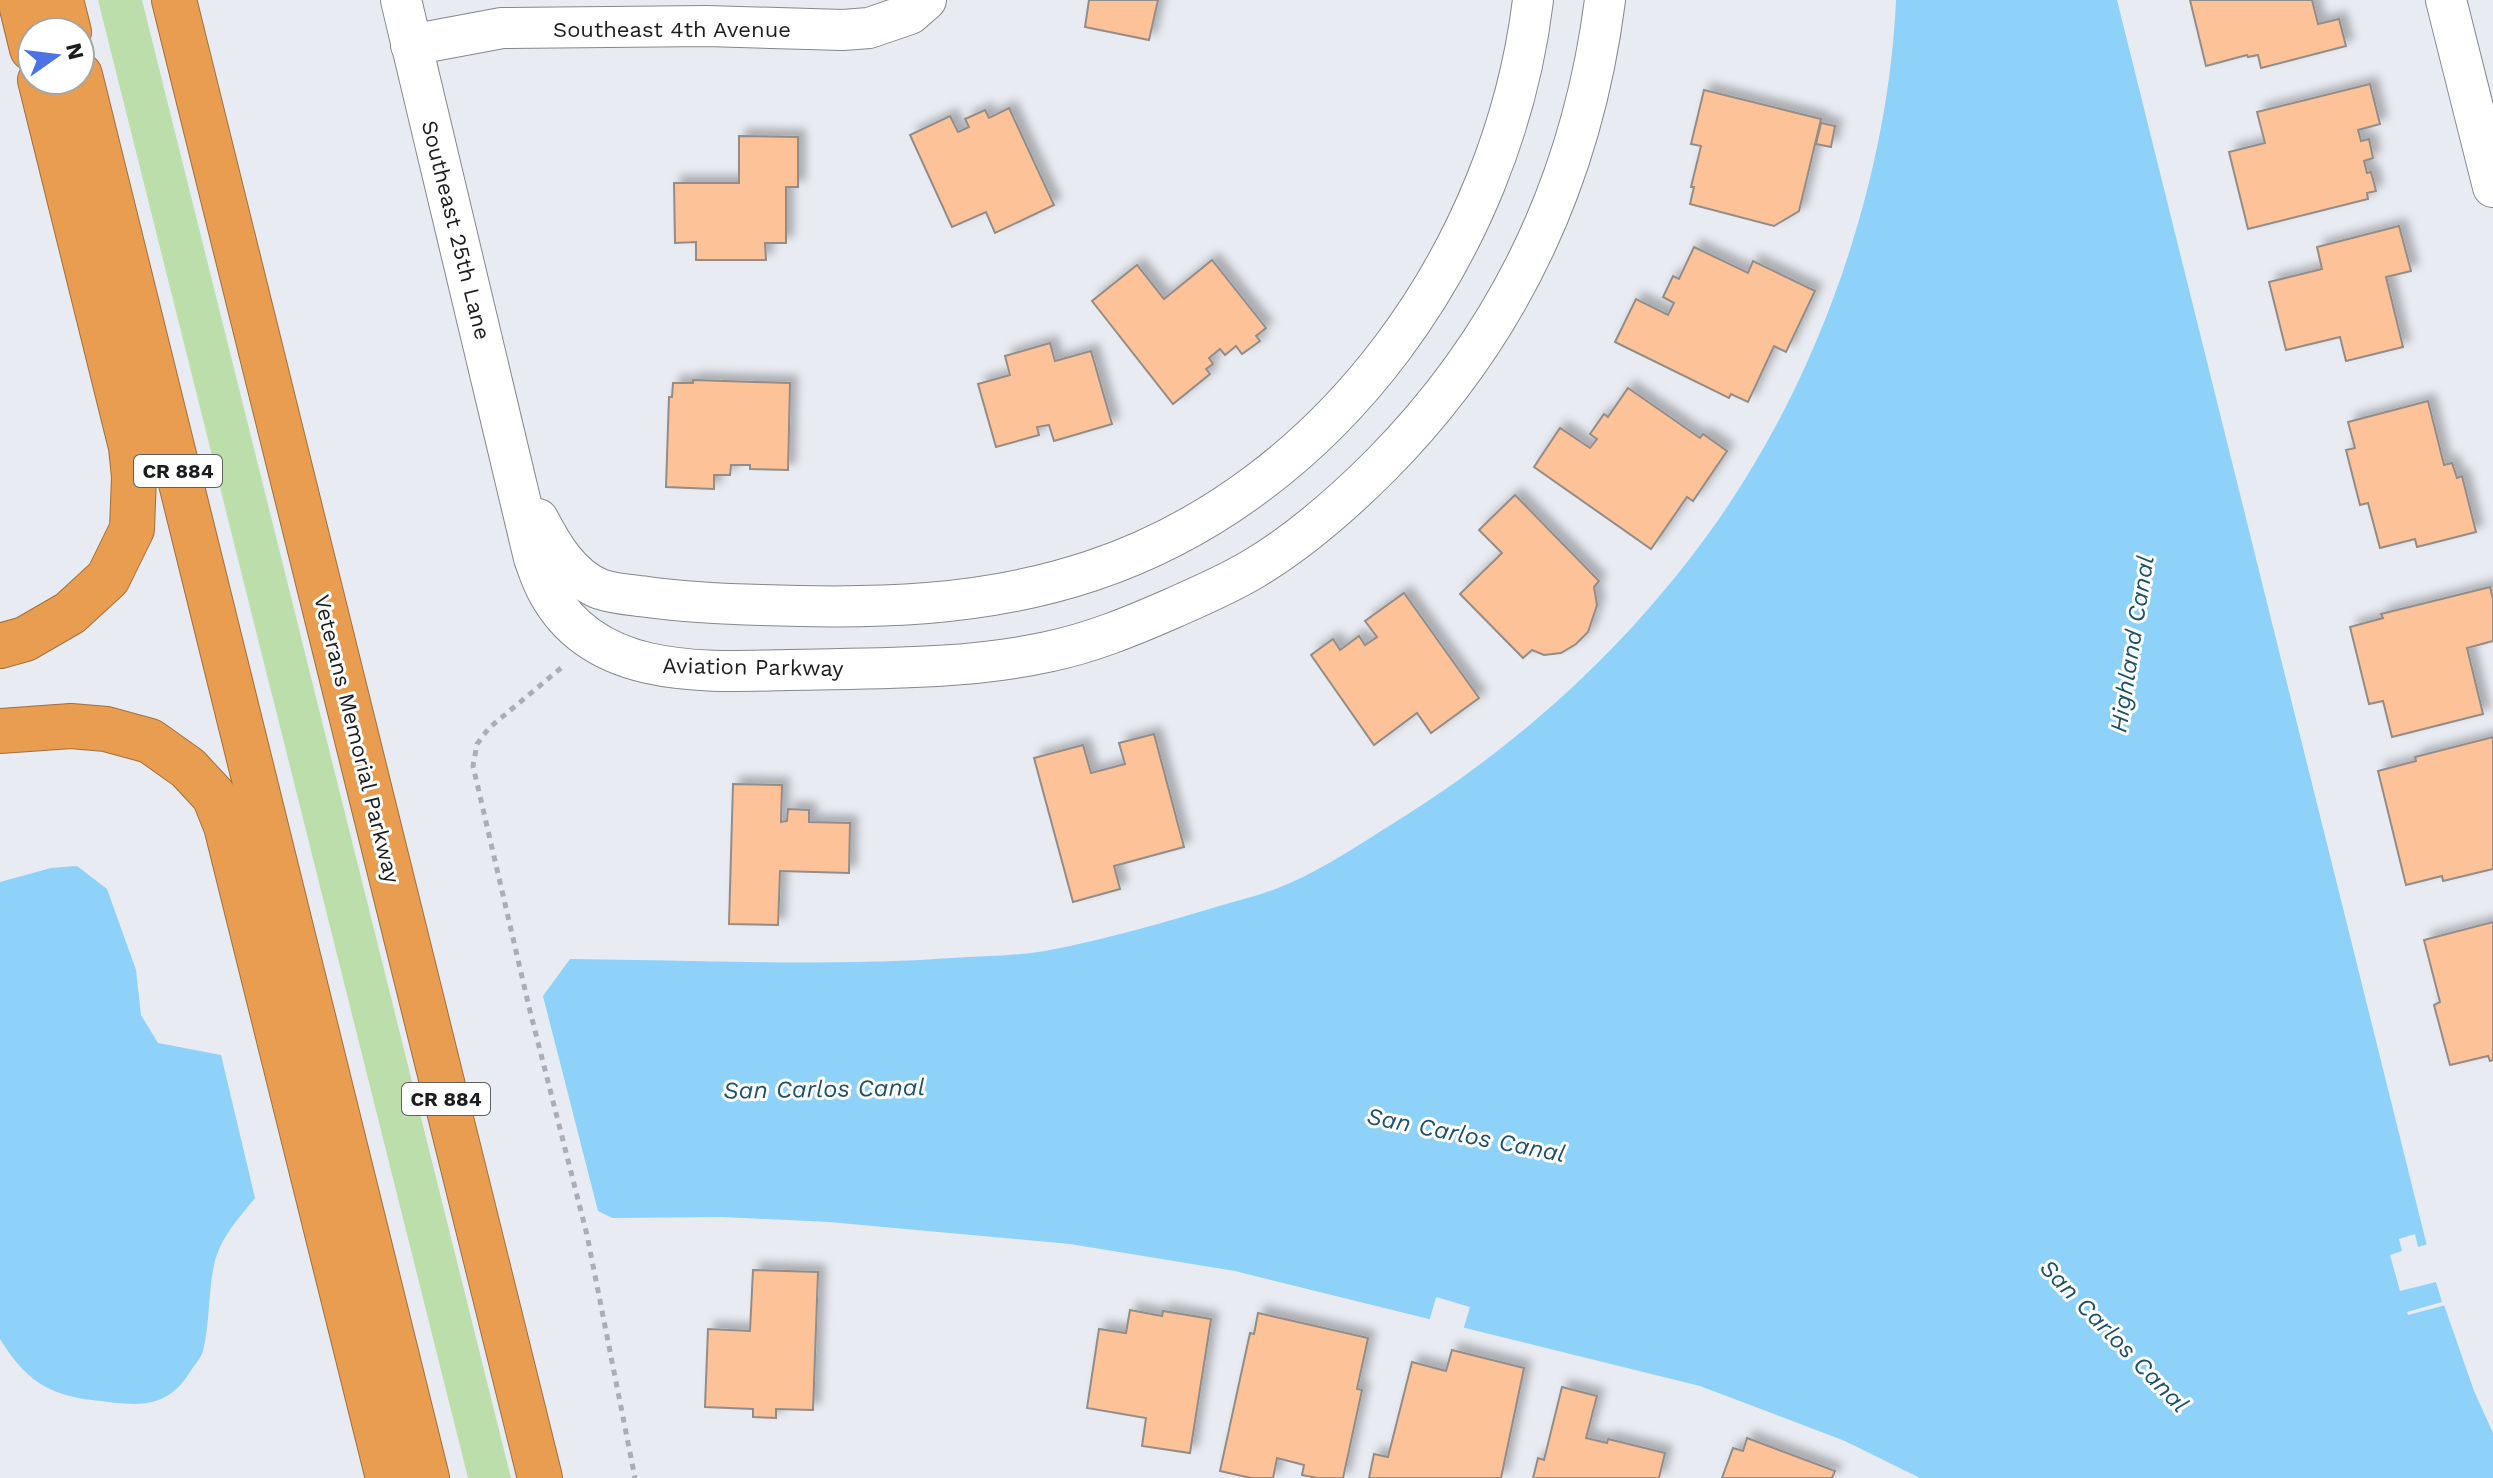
<svg xmlns="http://www.w3.org/2000/svg" width="2493" height="1478" font-family="'Work Sans',sans-serif">
<style>
.green{fill:#bbdeab}
.water{fill:#8ed1f9}
.pier{fill:#e8ebf1}
.building{fill:#fec299;stroke:#928d89;stroke-width:2;filter:url(#shadow)}
.lines{fill:none;stroke-linecap:round;stroke-linejoin:round}
.minor-casing{stroke:#85888d;stroke-width:42}
.highway-casing{stroke:#a0703f;stroke-width:46}
.path{stroke:#aaadb2;stroke-width:5;stroke-dasharray:6 6;stroke-linecap:butt}
.minor{stroke:#fff;stroke-width:40}
.highway{stroke:#e89d50;stroke-width:44}
.labels{text-anchor:middle;dominant-baseline:central;stroke-width:6;stroke-linejoin:round;paint-order:stroke}
.shield{fill:#fff;stroke:#5f6162;stroke-width:2}
.shield-label{font-size:20px;font-weight:bold;fill:#1b1d1f}
.street-label{font-size:22px;fill:#1b1d1f;stroke:#fff}
.water-label{font-size:24px;font-style:italic;fill:#1c506b;stroke:#fff}
</style>
<defs>
<filter id="shadow"><feDropShadow dx="7" dy="-7" stdDeviation="4" flood-color="#0004"/></filter>
</defs>
<rect width="100%" height="100%" fill="#e8ebf1"/>
<path class="green" d="M98 0H142L511 1478H468Z"/>
<g class="water">
<path d="M1896 0H2117L2436 1282 2474 1391 2493 1433V1478H1920L1845 1441 1700 1386 1235 1271 1070 1244 829 1222 722 1217 612 1218 598 1211 543 996 570 959C697 960 825 967 952 958 982 956 1015 956 1045 951 1102 940 1160 924 1216 907 1236 901 1258 896 1278 888 1324 870 1366 840 1408 814 1523 741 1625 648 1706 537 1816 388 1888 185 1896 0Z"/>
<path d="M77 866 107 889 136 970 141 1015 158 1043 221 1055 255 1198C238 1219 220 1238 214 1265 208 1293 210 1323 203 1351 201 1358 194 1365 190 1372 165 1412 134 1405 92 1400 47 1395 24 1378 0 1339V882L51 868Z"/>
</g>
<g class="pier">
<path d="M2415 1234 2418 1247 2431 1243 2446 1305 2408 1315 2407 1312 2442 1302 2436 1282 2400 1291 2390 1255 2402 1251 2399 1239Z"/>
<path d="M1436 1297 1470 1307 1463 1330 1429 1322Z"/>
</g>
<g class="building">
<path d="M1089 0H1158L1149 40 1085 27Z"/>
<path d="M2190 0H2312L2318 24 2339 19 2346 46 2261 68 2258 55 2248 57 2247 55 2206 66Z"/>
<path d="M2370 84 2380 124 2358 130 2361 141 2369 139 2373 158 2364 161 2367 173 2371 172 2376 191 2367 193 2368 199 2248 229 2229 152 2265 143 2257 112Z"/>
<path d="M1704 90 1821 119 1799 211 1774 226 1690 204 1694 187H1691L1701 146 1691 144Z"/>
<path d="M1009 108 1054 205 995 233 986 212 952 227 910 135 950 116 958 132 969 127 965 119 985 110 989 118Z"/>
<path d="M1821 123 1835 126 1831 147 1816 144Z"/>
<path d="M739 136 798 137V187H786V243H765L766 260H696V242L675 243 674 183H739Z"/>
<path d="M2399 226 2411 271 2386 277 2403 347 2346 361 2340 337 2286 350 2269 282 2322 269 2317 247Z"/>
<path d="M1694 247 1748 273 1753 261 1815 291 1786 352 1774 346 1748 402 1731 394 1729 398 1615 342 1636 299 1668 315 1674 303 1663 297 1673 276 1679 279Z"/>
<path d="M1212 260 1266 328 1256 336 1260 341 1242 354 1236 346 1225 355 1220 349 1209 358 1213 364 1206 369 1210 374 1173 404 1092 301 1137 265 1164 299Z"/>
<path d="M1050 343 1055 361 1091 351 1112 424 1054 441 1049 425 1037 427 1039 435 996 447 978 384 1010 375 1005 356Z"/>
<path d="M693 380 790 383 788 470 750 469V465H731L730 475H714V489L666 487 669 397H672L673 383H693Z"/>
<path d="M1628 388 1700 438 1703 434 1727 451 1693 501 1687 497 1651 549 1534 467 1560 428 1590 448 1597 439 1590 434 1604 414 1608 417Z"/>
<path d="M2428 401 2444 465 2452 463 2457 478 2462 476 2476 532 2417 547 2415 539 2380 548 2368 503 2360 505 2346 450 2355 448 2348 422Z"/>
<path d="M1515 495 1599 581 1594 587 1597 605 1588 632 1576 644 1561 653 1544 655 1532 650 1523 658 1460 594 1502 553 1479 530Z"/>
<path d="M2490 587 2493 599V641L2467 648 2483 714 2392 737 2383 701 2369 704 2350 627 2383 618 2381 614Z"/>
<path d="M1404 593 1479 698 1431 733 1417 713 1374 745 1311 655 1333 639 1340 650 1359 636 1365 645 1377 637 1365 621Z"/>
<path d="M1154 734 1184 847 1114 866 1120 889 1073 902 1034 758 1083 745 1091 773 1125 764 1119 743Z"/>
<path d="M2493 737V869L2443 881 2442 876 2406 885 2378 771 2416 761 2415 757Z"/>
<path d="M733 784 782 785 781 822 787 821 788 809 809 810V822L850 823 849 873 780 871 778 925 729 924Z"/>
<path d="M2493 922V1060L2490 1061 2488 1056 2450 1065 2434 1005 2440 1002 2424 940Z"/>
<path d="M753 1270 818 1272 813 1410 776 1409V1418L753 1417V1409L705 1407 708 1329 750 1331Z"/>
<path d="M1130 1310 1162 1316 1163 1311 1211 1319 1190 1453 1142 1446 1146 1418 1087 1408 1099 1329 1126 1333Z"/>
<path d="M1258 1313 1368 1338 1357 1389 1362 1390 1343 1478H1317L1302 1475 1304 1465 1277 1458 1273 1478H1251L1220 1471 1250 1333 1254 1334Z"/>
<path d="M1452 1350 1524 1368 1501 1478H1369L1374 1454 1388 1457 1412 1362 1446 1371Z"/>
<path d="M1562 1387 1597 1396 1586 1438 1607 1443 1608 1439 1665 1453 1659 1478H1533L1538 1458 1544 1460Z"/>
<path d="M1747 1438 1835 1471 1832 1478H1722L1733 1448 1743 1451Z"/>
</g>
<g class="lines">
<g class="minor-casing">
<g id="minor">
<path d="M401 0 534 558C538 569 542 582 548 592 595 679 704 672 788 670 874 668 963 670 1047 652 1091 643 1132 626 1173 608 1200 596 1228 584 1253 569 1300 541 1342 504 1380 466 1508 337 1582 180 1605 0"/>
<path d="M2446 0 2493 187"/>
<path d="M411 45 502 28 707 26 843 30 869 28 910 14 926 0"/>
<path d="M538 519C552 546 570 577 600 589 614 594 632 595 647 597 685 602 723 604 762 605 873 609 983 607 1091 571 1333 491 1503 249 1533 0"/>
</g>
</g>
<g class="highway-casing">
<g id="highway">
<path d="M20 0 32 49"/>
<path d="M61 0 69 32"/>
<path d="M174 0 540 1478"/>
<path d="M80 75 427 1478"/>
<path d="M0 646 25 639 70 613 108 578 132 529 134 477 131 447 40 80"/>
<path d="M0 731 71 726 106 729 150 741 188 768 214 796 226 826 388 1478"/>
</g>
</g>
<path class="path" d="M561 668 489 728 477 744 473 766 529 1007 587 1235 635 1478"/>
<use href="#minor" class="minor"/>
<use href="#highway" class="highway"/>
</g>
<g class="labels">
<g class="shield">
<rect x="134" y="455" width="88" height="32" rx="6"/>
<rect x="402" y="1083" width="88" height="32" rx="6"/>
</g>
<g class="shield-label">
<text x="178" y="471">CR 884</text>
<text x="446" y="1099">CR 884</text>
</g>
<g class="street-label">
<text x="672" y="29">Southeast 4th Avenue</text>
<text transform="translate(456 230) rotate(76)">Southeast 25th Lane</text>
<text transform="translate(753 667) rotate(1)">Aviation Parkway</text>
<text transform="translate(357 739) rotate(76)">Veterans Memorial Parkway</text>
</g>
<g class="water-label">
<text transform="translate(2132 644) rotate(-81)">Highland Canal</text>
<text transform="translate(824 1089) rotate(-1)">San Carlos Canal</text>
<text transform="translate(1466 1135) rotate(11)">San Carlos Canal</text>
<text transform="translate(2114 1336) rotate(46)">San Carlos Canal</text>
</g>
</g>
<g transform="translate(56 56) rotate(76)"><circle r="38" fill="#ffffff" stroke="#a4a5a5" stroke-width="2"/>
<path d="M0-6L14 30L0 20L-14 30Z" fill="#4d72e6"/>
<text y="-12" font-size="22" font-weight="bold" text-anchor="middle" fill="#1b1d1f">N</text>
</g>
</svg>
